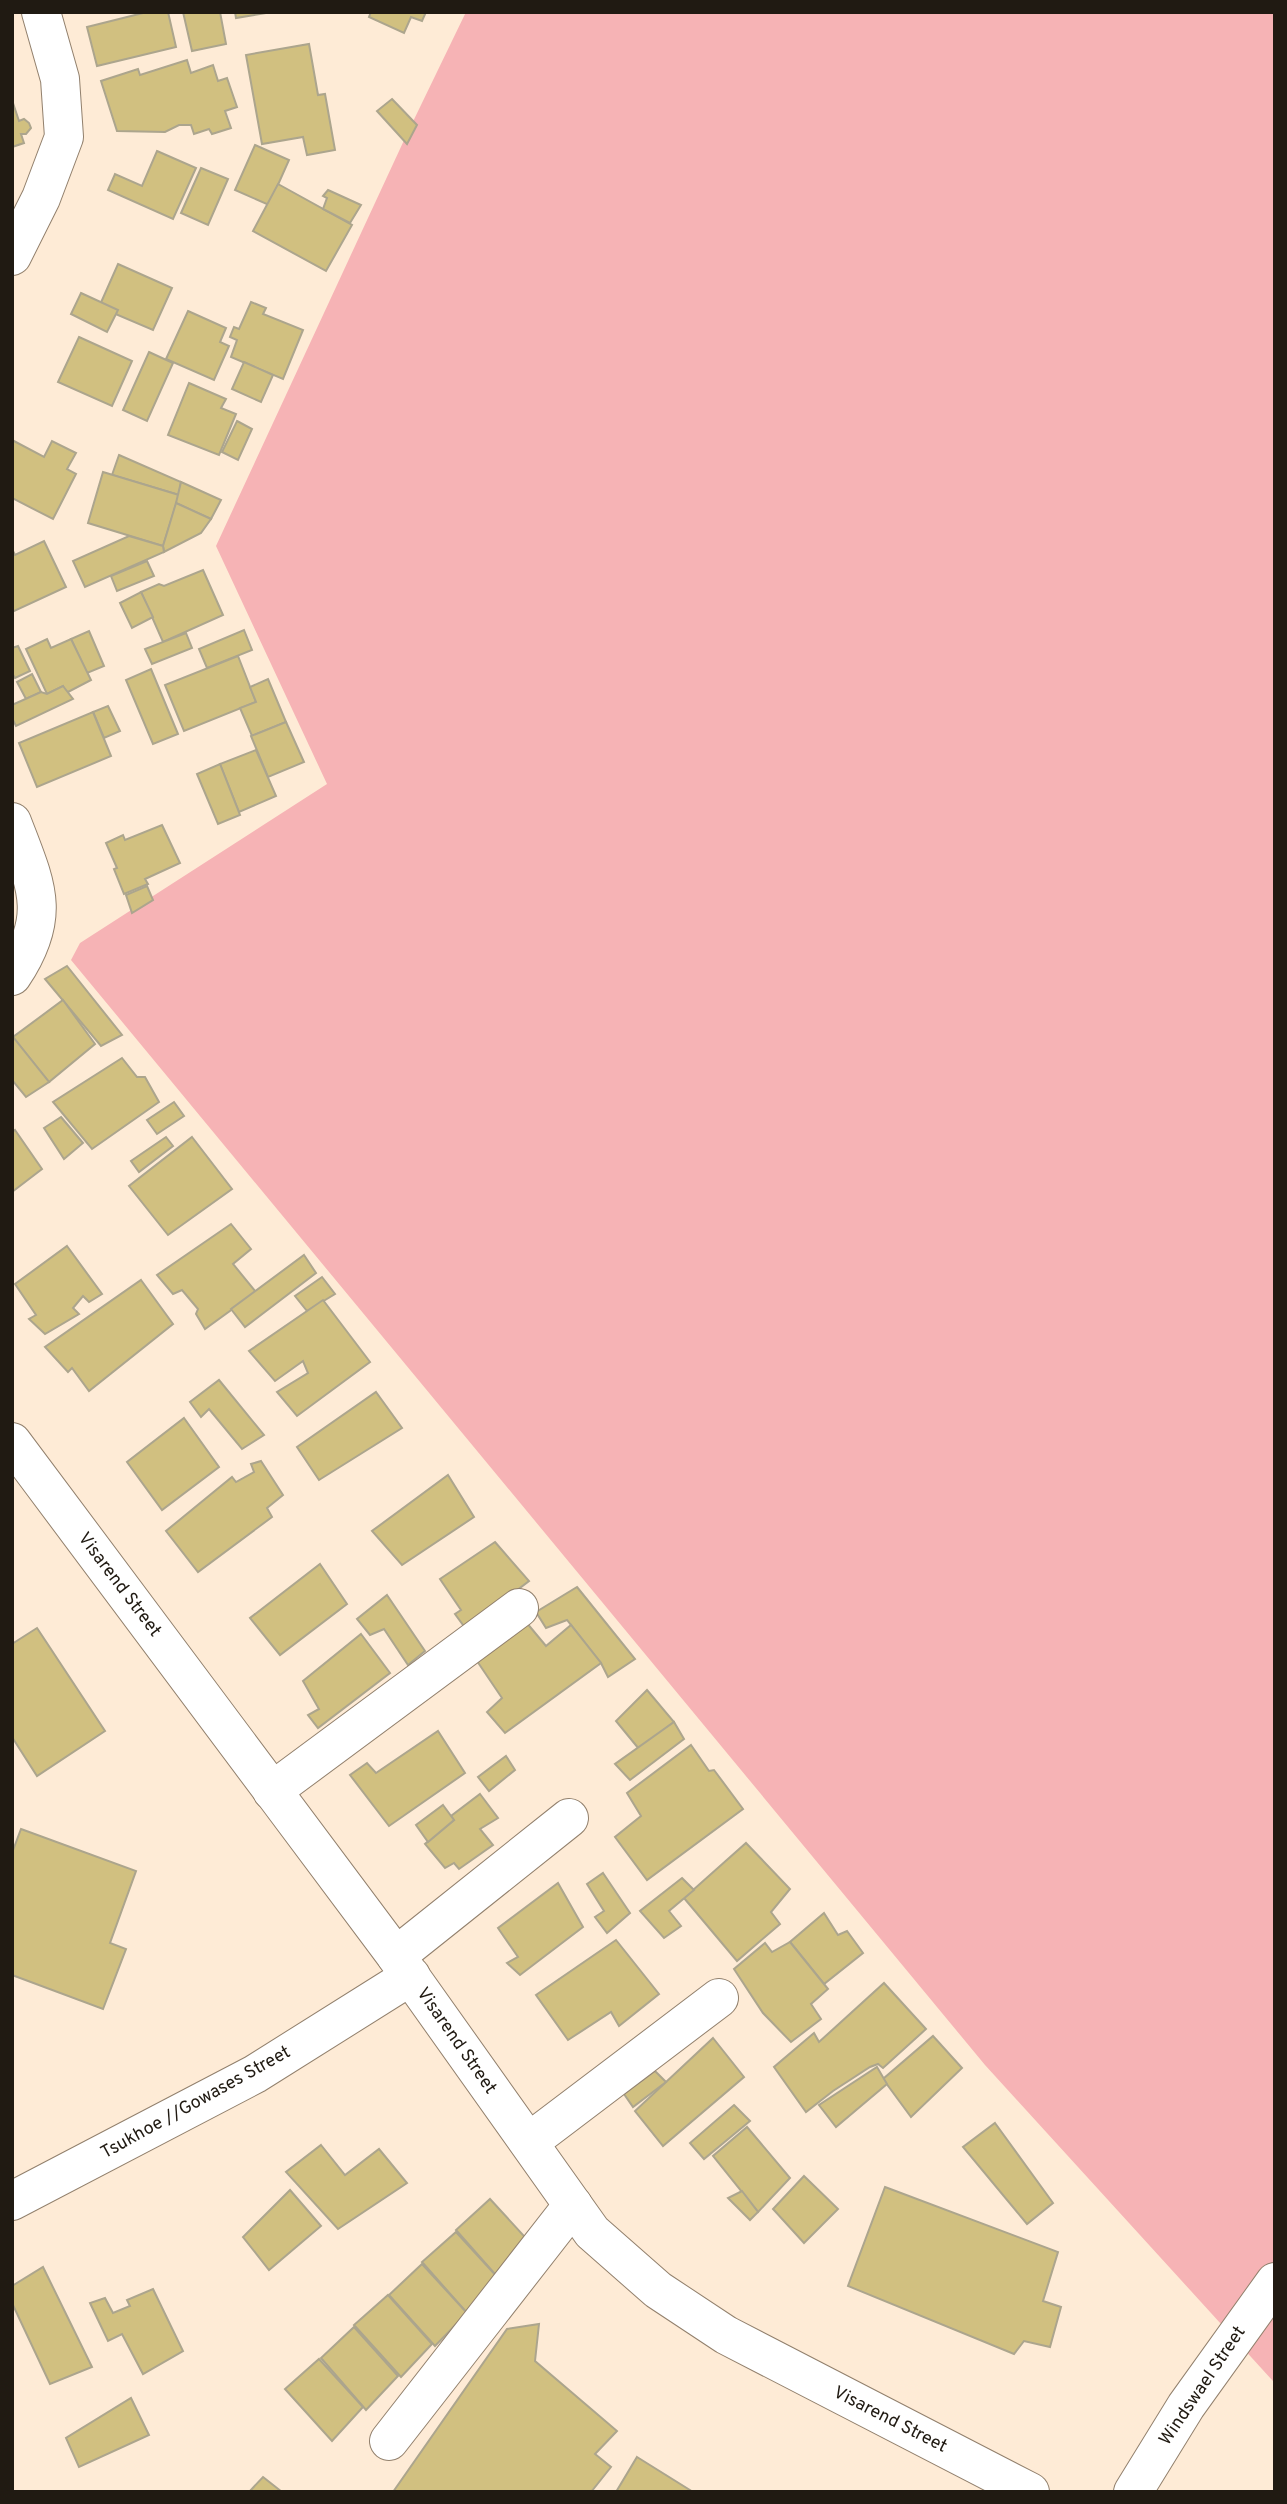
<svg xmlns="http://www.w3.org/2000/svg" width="1287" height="2504" font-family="Overpass,sans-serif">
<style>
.green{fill:#f6b3b5}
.building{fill:#d1c080;stroke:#aca58d;stroke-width:2}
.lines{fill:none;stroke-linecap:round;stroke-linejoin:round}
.minor-casing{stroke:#92806d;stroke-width:40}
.minor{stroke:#fff;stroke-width:38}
.labels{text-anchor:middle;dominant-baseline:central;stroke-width:5;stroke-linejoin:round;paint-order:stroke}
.street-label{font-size:18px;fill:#201a12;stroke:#fff}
</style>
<rect width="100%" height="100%" fill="#feebd6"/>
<path class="green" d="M466 12H1275V2391L1273 2381 985 2065 71 960 80 943 327 784 216 546 406 136Z"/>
<g class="building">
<path d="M147 12H168L176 47 97 66 87 27Z"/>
<path d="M183 12H220L226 44 192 51Z"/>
<path d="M235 12H272L236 18Z"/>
<path d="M371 12H426L422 21 411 17 404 33 369 17Z"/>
<path d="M309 44 318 95 325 94 335 150 307 155 303 137 262 144 246 55Z"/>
<path d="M187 60 191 73 213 65 218 81 227 78 237 107 225 111 231 128 212 134 209 129 194 134 191 125H179L165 132 117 131 101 81 138 69 140 75Z"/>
<path d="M392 99 417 125 407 144 377 111Z"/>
<path d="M12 100 19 121 24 119 29 123 31 128 26 134H21L24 143 12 147Z"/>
<path d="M255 145 289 160 269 205 235 190Z"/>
<path d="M157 151 196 168 173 219 108 190 115 174 142 186Z"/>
<path d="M201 168 228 179 208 225 181 213Z"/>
<path d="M278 184 352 225 326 271 253 231Z"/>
<path d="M328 190 361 205 350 223 323 209 327 198 323 196Z"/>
<path d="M118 264 172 288 153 330 99 307Z"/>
<path d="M81 293 118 310 107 332 71 314Z"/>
<path d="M251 302 266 308 263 314 303 330 283 379 231 357 237 340 230 337 234 327 239 329Z"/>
<path d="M188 311 226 328 220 342 229 346 214 380 166 359Z"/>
<path d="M79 337 132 361 112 406 58 382Z"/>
<path d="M149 352 173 363 147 421 123 410Z"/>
<path d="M244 362 273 375 261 402 232 389Z"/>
<path d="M189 383 226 399 221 408 236 414 219 455 168 435Z"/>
<path d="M237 421 252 429 238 460 222 452Z"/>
<path d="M12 440 44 457 52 441 76 453 67 469 76 474 53 519 12 498Z"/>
<path d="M119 455 181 482 179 495 112 475Z"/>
<path d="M103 472 179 495 163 546 88 523Z"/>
<path d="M181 482 221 500 211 519 176 503Z"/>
<path d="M176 503 211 519 201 533 164 552 163 546Z"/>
<path d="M129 536 163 546 164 552 85 587 73 561Z"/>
<path d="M44 541 66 587 12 612V549L15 555Z"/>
<path d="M147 561 154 576 117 591 111 576Z"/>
<path d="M203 570 223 615 163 642 141 592 159 584 164 586Z"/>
<path d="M141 592 153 617 132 628 120 603Z"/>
<path d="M244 630 252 650 207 668 199 649Z"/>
<path d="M89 631 104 666 87 673 71 639Z"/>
<path d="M186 633 192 648 152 664 145 649Z"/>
<path d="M47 639 51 648 71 639 91 680 66 693 63 686 47 694 26 649Z"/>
<path d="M18 646 30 671 15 678 12 673V648Z"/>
<path d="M238 656 256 702 184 731 165 685Z"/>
<path d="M151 669 178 734 153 744 126 680Z"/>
<path d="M32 674 41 692 26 699 17 682Z"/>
<path d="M268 679 286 722 252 736 240 708 256 702 250 687Z"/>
<path d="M63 686 73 699 16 726 12 718V705L41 692 47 694Z"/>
<path d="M108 706 120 731 104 738 93 712Z"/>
<path d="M93 712 111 756 37 787 19 743Z"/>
<path d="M286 722 304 762 268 777 251 736Z"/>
<path d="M256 750 276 796 239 812 220 764Z"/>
<path d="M220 764 240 815 218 824 197 774Z"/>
<path d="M162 825 180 863 145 879 148 884 124 894 114 869 117 868 106 843 123 835 125 840Z"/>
<path d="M147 886 153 900 132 913 126 895Z"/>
<path d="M67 966 122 1035 101 1046 45 979Z"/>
<path d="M63 1000 95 1044 49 1082 13 1037Z"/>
<path d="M13 1037 49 1082 26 1097 12 1080Z"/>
<path d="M122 1058 137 1077H145L159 1102 92 1149 53 1102Z"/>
<path d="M174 1102 184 1116 157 1134 147 1120Z"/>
<path d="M61 1117 83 1143 64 1159 44 1128Z"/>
<path d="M15 1130 42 1169 12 1192V1132Z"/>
<path d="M166 1137 173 1146 139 1172 131 1161Z"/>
<path d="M192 1137 232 1189 168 1235 129 1186Z"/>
<path d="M231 1224 251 1249 233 1264 256 1292 205 1329 196 1314 198 1309 182 1290 173 1294 157 1275Z"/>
<path d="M67 1246 102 1294 89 1302 83 1296 73 1308 79 1314 45 1334 29 1319 36 1315 15 1284Z"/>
<path d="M304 1255 316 1273 245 1327 231 1309Z"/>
<path d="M322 1277 335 1294 307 1311 295 1296Z"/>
<path d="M141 1280 173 1324 89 1391 72 1368 68 1372 45 1347Z"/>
<path d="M323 1300 370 1362 297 1416 277 1392 308 1373 303 1361 275 1381 249 1351Z"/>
<path d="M219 1380 264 1435 242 1449 209 1409 201 1417 190 1402Z"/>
<path d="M376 1392 402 1428 319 1480 297 1447Z"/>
<path d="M184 1418 219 1467 162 1510 127 1462Z"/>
<path d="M261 1461 283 1495 267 1508 272 1517 198 1572 166 1531 232 1477 236 1482 254 1472 251 1464Z"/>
<path d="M448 1475 474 1517 402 1565 372 1531Z"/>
<path d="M495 1542 529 1581 466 1629 455 1614 461 1610 440 1579Z"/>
<path d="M320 1564 347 1604 280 1655 250 1618Z"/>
<path d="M577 1587 635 1659 608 1677 601 1663 567 1620 546 1628 536 1612Z"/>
<path d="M387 1595 425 1651 408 1665 384 1629 370 1635 357 1619Z"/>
<path d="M526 1622 546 1646 571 1625 601 1663 505 1733 487 1712 502 1698 475 1658Z"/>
<path d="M37 1628 105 1731 37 1776 12 1737V1644Z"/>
<path d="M361 1634 390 1673 318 1728 308 1715 319 1709 303 1681Z"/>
<path d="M647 1690 674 1722 639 1749 616 1721Z"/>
<path d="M674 1722 684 1739 630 1780 615 1764Z"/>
<path d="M438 1731 465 1773 389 1826 350 1775 367 1763 376 1773Z"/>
<path d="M691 1745 709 1771 714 1770 743 1809 647 1880 615 1837 641 1816 627 1793Z"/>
<path d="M506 1756 515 1770 489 1791 478 1777Z"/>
<path d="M480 1794 498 1818 480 1829 493 1845 459 1869 454 1863 445 1868 425 1844 454 1820 451 1816Z"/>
<path d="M443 1805 454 1820 428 1842 416 1825Z"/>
<path d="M21 1829 136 1871 110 1943 126 1949 103 2009 12 1975V1853Z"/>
<path d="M746 1843 790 1889 771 1912 780 1924 737 1961 684 1898Z"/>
<path d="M603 1873 630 1913 607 1933 595 1917 604 1911 587 1884Z"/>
<path d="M682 1878 694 1890 669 1911 681 1926 664 1938 640 1911Z"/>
<path d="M558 1883 583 1927 520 1975 507 1963 518 1957 498 1928Z"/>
<path d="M824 1913 838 1935 847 1931 863 1953 824 1984 790 1942Z"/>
<path d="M616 1940 659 1994 619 2026 611 2012 568 2040 536 1995Z"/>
<path d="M790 1942 828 1989 811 2004 821 2019 791 2042 763 2013 734 1969 765 1943 772 1952Z"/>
<path d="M884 1983 926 2029 883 2068 878 2064 870 2067 833 2091 806 2112 774 2067 814 2033 819 2042Z"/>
<path d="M933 2036 962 2068 911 2117 883 2079Z"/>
<path d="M713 2038 744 2077 663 2146 635 2111Z"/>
<path d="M877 2067 887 2084 836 2127 819 2105Z"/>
<path d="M655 2071 666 2082 633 2107 624 2094Z"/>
<path d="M734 2105 750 2121 704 2159 690 2143Z"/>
<path d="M995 2123 1053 2203 1027 2224 963 2147Z"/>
<path d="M747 2127 790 2178 758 2212 713 2156Z"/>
<path d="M321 2145 345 2175 379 2149 407 2183 338 2229 286 2172Z"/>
<path d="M804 2176 838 2209 804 2243 773 2209Z"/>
<path d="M885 2187 1058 2252 1043 2301 1061 2307 1050 2347 1024 2341 1014 2354 848 2286Z"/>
<path d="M290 2190 321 2226 269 2270 243 2237Z"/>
<path d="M742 2191 758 2212 750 2220 728 2198Z"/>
<path d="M490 2199 534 2247 502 2282 456 2230Z"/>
<path d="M456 2232 500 2280 468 2314 422 2262Z"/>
<path d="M422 2264 467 2313 435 2346 389 2295Z"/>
<path d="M43 2267 92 2367 50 2384 12 2303V2286Z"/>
<path d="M153 2289 183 2351 143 2374 122 2334 108 2341 90 2303 105 2298 113 2313 130 2306 127 2300Z"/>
<path d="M388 2295 432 2344 401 2377 354 2325Z"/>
<path d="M539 2324 535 2361 617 2431 595 2454 611 2467 591 2492H393L507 2329Z"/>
<path d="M354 2327 398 2376 366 2410 321 2358Z"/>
<path d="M319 2359 363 2407 332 2441 285 2389Z"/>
<path d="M131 2398 149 2435 79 2467 66 2438Z"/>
<path d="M637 2457 693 2492H616Z"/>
<path d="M263 2477 282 2492H249Z"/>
</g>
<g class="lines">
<g class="minor-casing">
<g id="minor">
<path d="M12 256 41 198 64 137 60 79 41 12"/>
<path d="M12 822C36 885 53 915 12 976"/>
<path d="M12 1442 396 1956 592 2232 658 2290 726 2335 1030 2492"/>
<path d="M272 1791 519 1608"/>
<path d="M396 1956 569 1818"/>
<path d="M529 2142 719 1998"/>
<path d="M12 2201 255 2074 411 1976"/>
<path d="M389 2441 573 2205"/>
<path d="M1133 2492 1186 2406 1275 2282"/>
</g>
</g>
<use href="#minor" class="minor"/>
</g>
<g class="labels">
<g class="street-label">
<text transform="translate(119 1585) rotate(53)">Visarend Street</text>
<text transform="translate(456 2041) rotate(55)">Visarend Street</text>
<text transform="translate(196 2103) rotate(-29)">Tsukhoe //Gowases Street</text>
<text transform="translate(1203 2386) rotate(-56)">Windswael Street</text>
<text transform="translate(890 2420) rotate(27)">Visarend Street</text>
</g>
</g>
<rect width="1287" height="2504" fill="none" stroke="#201a12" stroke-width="28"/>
</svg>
